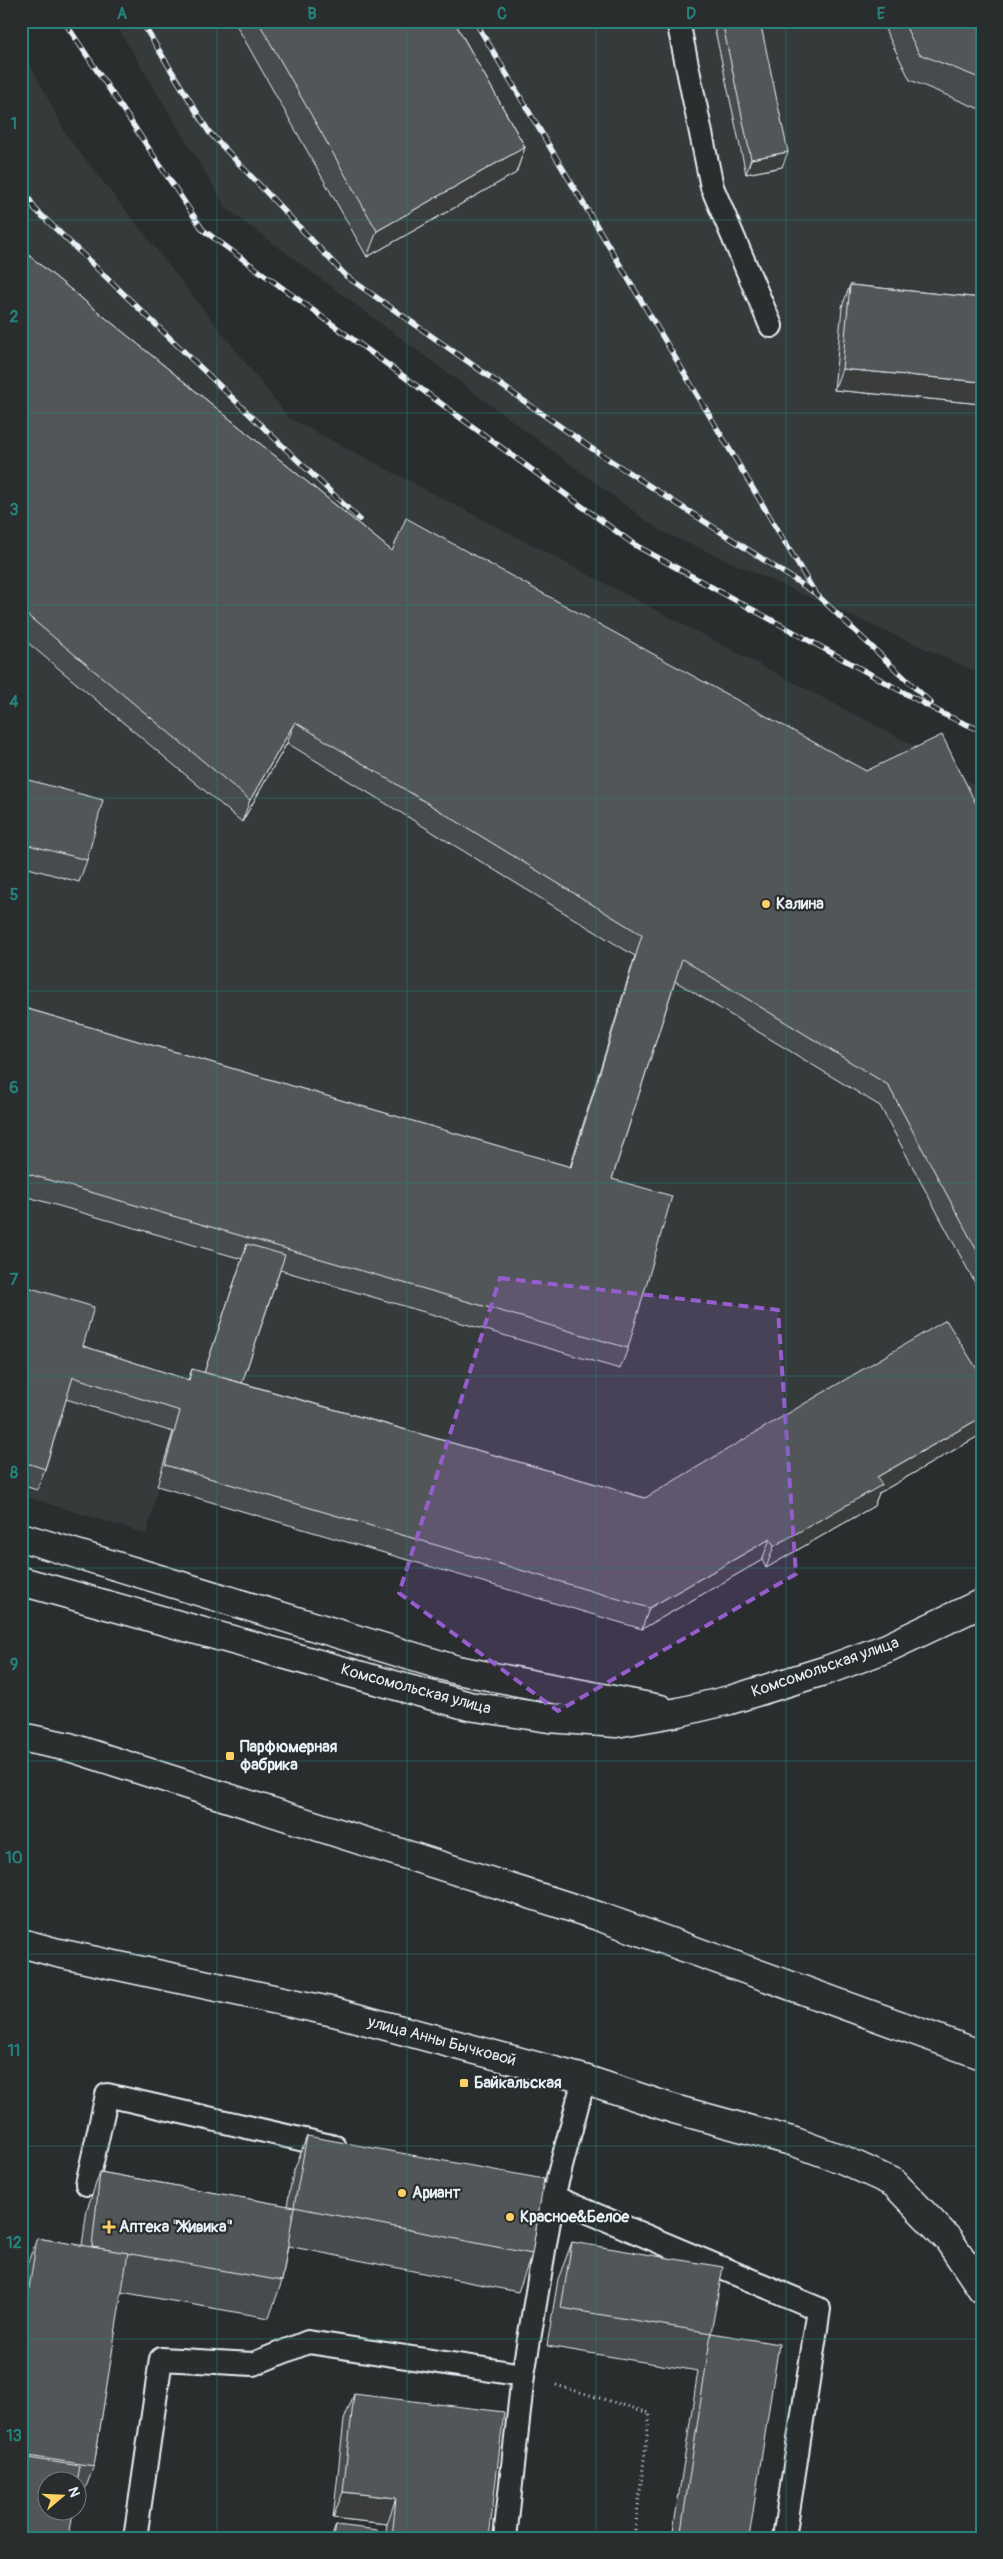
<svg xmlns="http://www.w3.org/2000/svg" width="1003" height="2559" font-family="Pangolin,sans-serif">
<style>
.built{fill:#363a3b}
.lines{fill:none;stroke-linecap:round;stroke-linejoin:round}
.service-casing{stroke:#e8f1f8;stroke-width:26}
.tertiary-casing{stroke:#e8f1f8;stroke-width:31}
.primary-casing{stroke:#e8f1f8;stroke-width:31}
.path{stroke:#e8f1f8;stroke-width:3;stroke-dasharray:1 4;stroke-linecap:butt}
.service{stroke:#2a2d2e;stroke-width:22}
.tertiary{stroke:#2a2d2e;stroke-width:28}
.primary{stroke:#2a2d2e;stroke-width:28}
.rail-casing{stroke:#e8f1f8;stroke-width:5.5}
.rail{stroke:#2a2d2e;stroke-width:4;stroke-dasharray:11;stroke-linecap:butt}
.wall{fill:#474b4d;stroke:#e8f1f8}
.shaded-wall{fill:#3a3d3e;stroke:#e8f1f8}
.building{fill:#535759;stroke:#e8f1f8}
.marked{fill:#965dcd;fill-opacity:0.2;stroke:#965dcd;stroke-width:4;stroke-dasharray:10 6;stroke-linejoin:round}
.grid{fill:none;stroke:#25827c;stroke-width:1;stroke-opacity:0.55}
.poi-dot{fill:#ffd166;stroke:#2a2d2e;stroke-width:2}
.labels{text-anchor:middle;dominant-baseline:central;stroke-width:4.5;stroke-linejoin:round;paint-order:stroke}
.poi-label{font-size:16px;font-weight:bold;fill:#e8f1f8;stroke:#2a2d2e;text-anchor:start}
.street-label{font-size:16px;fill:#e8f1f8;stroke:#2a2d2e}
.neatline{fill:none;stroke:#25827c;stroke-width:2}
.grid-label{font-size:16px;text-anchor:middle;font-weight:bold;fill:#25827c}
</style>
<rect width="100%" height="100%" fill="#2a2d2e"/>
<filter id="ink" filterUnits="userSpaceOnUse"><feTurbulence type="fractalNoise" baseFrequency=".02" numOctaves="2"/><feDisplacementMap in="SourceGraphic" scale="10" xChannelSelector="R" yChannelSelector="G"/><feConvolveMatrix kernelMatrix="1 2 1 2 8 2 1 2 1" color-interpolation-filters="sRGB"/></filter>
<g filter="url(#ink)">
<g class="built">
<path d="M114 21H982V674L659 530 227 209Z"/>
<path d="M21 46 67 136 289 418 934 756 982 791V1434L870 1498 874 1506 766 1568 762 1560 158 1486 147 1534 21 1495Z"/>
</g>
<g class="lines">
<g class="service-casing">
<g id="service">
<path d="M678 21 712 187 771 326"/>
<path d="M87 2184 107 2095 335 2147"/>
<path d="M512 2187 553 2197 819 2309 784 2538"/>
<path d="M135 2538 161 2359 253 2364 308 2342 523 2375 553 2197 584 2079"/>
<path d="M505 2538 523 2375"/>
</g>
</g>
<g class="tertiary-casing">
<path id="tertiary" d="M21 1943 58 1953 334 2012 584 2079 674 2109 795 2142 844 2160 894 2183 948 2239 982 2289"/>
</g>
<g class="primary-casing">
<g id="primary">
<path d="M21 1537 457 1670 660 1709"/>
<path d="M21 1581 469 1706 549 1718 616 1723 679 1712 730 1700 827 1670 887 1648 982 1603"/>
<path d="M21 1737 69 1747 598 1916 982 2055"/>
</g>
</g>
<path class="path" d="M556 2385 650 2413 634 2538"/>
<use href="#service" class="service"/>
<use href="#tertiary" class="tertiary"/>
<use href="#primary" class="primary"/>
<g class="rail-casing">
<g id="rail">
<path d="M64 21 203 230 635 545 943 714 982 731"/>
<path d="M141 21 209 132 346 276 591 448 815 593"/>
<path d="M475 21 815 593 931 703"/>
<path d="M21 185 35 209 359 519"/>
</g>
</g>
<use href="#rail" class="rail"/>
</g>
<g class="wall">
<path d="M234 21H454L525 147 516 173 367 257Z"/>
<path d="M713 21H760L782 167 746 174Z"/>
<path d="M881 21H982V110L910 80Z"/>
<path d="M21 249 392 551 866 771 982 816V1296L880 1106 675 981 612 1179 628 1348 620 1369 280 1270 242 1383 645 1498 982 1377V1434L879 1493 874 1506 766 1568 762 1560 642 1629 157 1486 173 1432 66 1399 45 1469 37 1490 21 1485V1285L83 1346 188 1380 192 1369 204 1373 242 1259 21 1195V1007L570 1167 635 956 287 743 242 822 21 637Z"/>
<path d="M850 285 982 298V404L834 390 842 307Z"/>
<path d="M982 578V627L979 626Z"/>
<path d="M21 778 87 860 79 882 21 866Z"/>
<path d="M307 2136 532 2254 518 2292 288 2246 282 2281 269 2318 121 2292 94 2466 79 2505H78V2482L21 2538V2285L22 2278 37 2238 82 2246 87 2209 100 2172 287 2206 293 2173Z"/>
<path d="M572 2242 711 2333 749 2538H672L698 2371 547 2346 558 2279Z"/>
<path d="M354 2394 489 2538H385L387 2524 333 2518 344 2420Z"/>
<path d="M336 2525 377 2538H332L333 2533Z"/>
</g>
<g class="shaded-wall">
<path d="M525 147 516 173 367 257 377 231Z"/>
<path d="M788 152 782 167 746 174 751 159Z"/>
<path d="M842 369 982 382V404L834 390Z"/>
<path d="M982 618V627L979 626Z"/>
<path d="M295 722 287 743 242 822 250 800Z"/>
<path d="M982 1417V1434L879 1493 874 1506 766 1568 774 1546 877 1477Z"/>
<path d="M770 1539 762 1560 642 1629 649 1608Z"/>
<path d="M343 2492 396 2498 387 2524 333 2518Z"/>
</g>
<g class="building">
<path d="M258 21H454L525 147 377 231Z"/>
<path d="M722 21H760L788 152 751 159Z"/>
<path d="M903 21H982V79L919 54Z"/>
<path d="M21 249 392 551 406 518 866 771 942 735 982 816V1260L888 1085 682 959 612 1179 672 1196 628 1348 21 1172V1007L571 1167 642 935 295 722 250 800 21 610Z"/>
<path d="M850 285 982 298V382L842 369Z"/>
<path d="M21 778 103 800 87 860 21 843Z"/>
<path d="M247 1244 285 1255 242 1383 204 1373Z"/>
<path d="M21 1285 94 1307 83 1346 189 1380 192 1369 645 1498 946 1320 982 1377V1417L877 1477 882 1485 774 1546 770 1539 649 1608 165 1465 180 1411 73 1377 45 1469 21 1461Z"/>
<path d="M307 2136 544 2179 532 2254 294 2207Z"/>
<path d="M100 2172 294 2207 282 2281 92 2247Z"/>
<path d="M37 2238 128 2253 94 2466 21 2455V2339Z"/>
<path d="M572 2242 723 2267 711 2333 779 2344 749 2538H680L711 2333 561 2308Z"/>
<path d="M354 2394 504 2412 489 2538H392L396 2498 343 2492Z"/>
<path d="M21 2457 80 2466 77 2482H48V2512H73L69 2538H21Z"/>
<path d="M336 2525 378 2530 377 2538H334Z"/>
</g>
</g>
<path class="marked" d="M500 1278 778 1310 796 1574 558 1711 399 1593Z"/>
<path class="grid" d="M217 21V2538M407 21V2538M596 21V2538M786 21V2538M21 220H982M21 413H982M21 605H982M21 798H982M21 991H982M21 1183H982M21 1376H982M21 1568H982M21 1761H982M21 1954H982M21 2146H982M21 2339H982"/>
<g class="poi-dot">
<circle cx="766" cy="904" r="5"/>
<rect x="225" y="1751" width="10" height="10" rx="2.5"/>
<rect x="459" y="2078" width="10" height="10" rx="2.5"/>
<circle cx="402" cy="2193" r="5"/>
<circle cx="510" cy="2217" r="5"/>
<path d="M106.5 2219.5h5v5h5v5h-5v5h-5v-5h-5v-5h5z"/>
</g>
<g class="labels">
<g class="poi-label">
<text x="776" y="904">Калина</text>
<text x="240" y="1747">Парфюмерная<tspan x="240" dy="18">фабрика</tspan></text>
<text x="474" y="2083">Байкальская</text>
<text x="412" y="2193">Ариант</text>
<text x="520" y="2217">Красное&amp;Белое</text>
<text x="119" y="2227">Аптека "Живика"</text>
</g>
<g class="street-label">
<text transform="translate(825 1667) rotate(-19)">Комсомольская улица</text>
<text transform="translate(416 1689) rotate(15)">Комсомольская улица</text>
<text transform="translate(442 2041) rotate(15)">улица Анны Бычковой</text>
</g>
</g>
<rect width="1003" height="2559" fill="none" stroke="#2a2d2e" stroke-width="55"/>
<g transform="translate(62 2496) rotate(71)"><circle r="24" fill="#2a2d2e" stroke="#767b7f"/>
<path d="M0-4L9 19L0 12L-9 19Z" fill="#ffd166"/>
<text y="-8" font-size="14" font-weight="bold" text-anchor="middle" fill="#e8f1f8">N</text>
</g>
<rect x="28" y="28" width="948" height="2504" class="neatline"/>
<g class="grid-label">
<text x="122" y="19">A</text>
<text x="312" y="19">B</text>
<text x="502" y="19">C</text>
<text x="691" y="19">D</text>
<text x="881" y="19">E</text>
<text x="14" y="129">1</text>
<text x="14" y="322">2</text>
<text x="14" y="515">3</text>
<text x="14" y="707">4</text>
<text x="14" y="900">5</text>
<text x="14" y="1093">6</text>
<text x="14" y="1285">7</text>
<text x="14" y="1478">8</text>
<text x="14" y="1670">9</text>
<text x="14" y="1863">10</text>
<text x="14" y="2056">11</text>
<text x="14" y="2248">12</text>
<text x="14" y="2441">13</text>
</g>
</svg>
